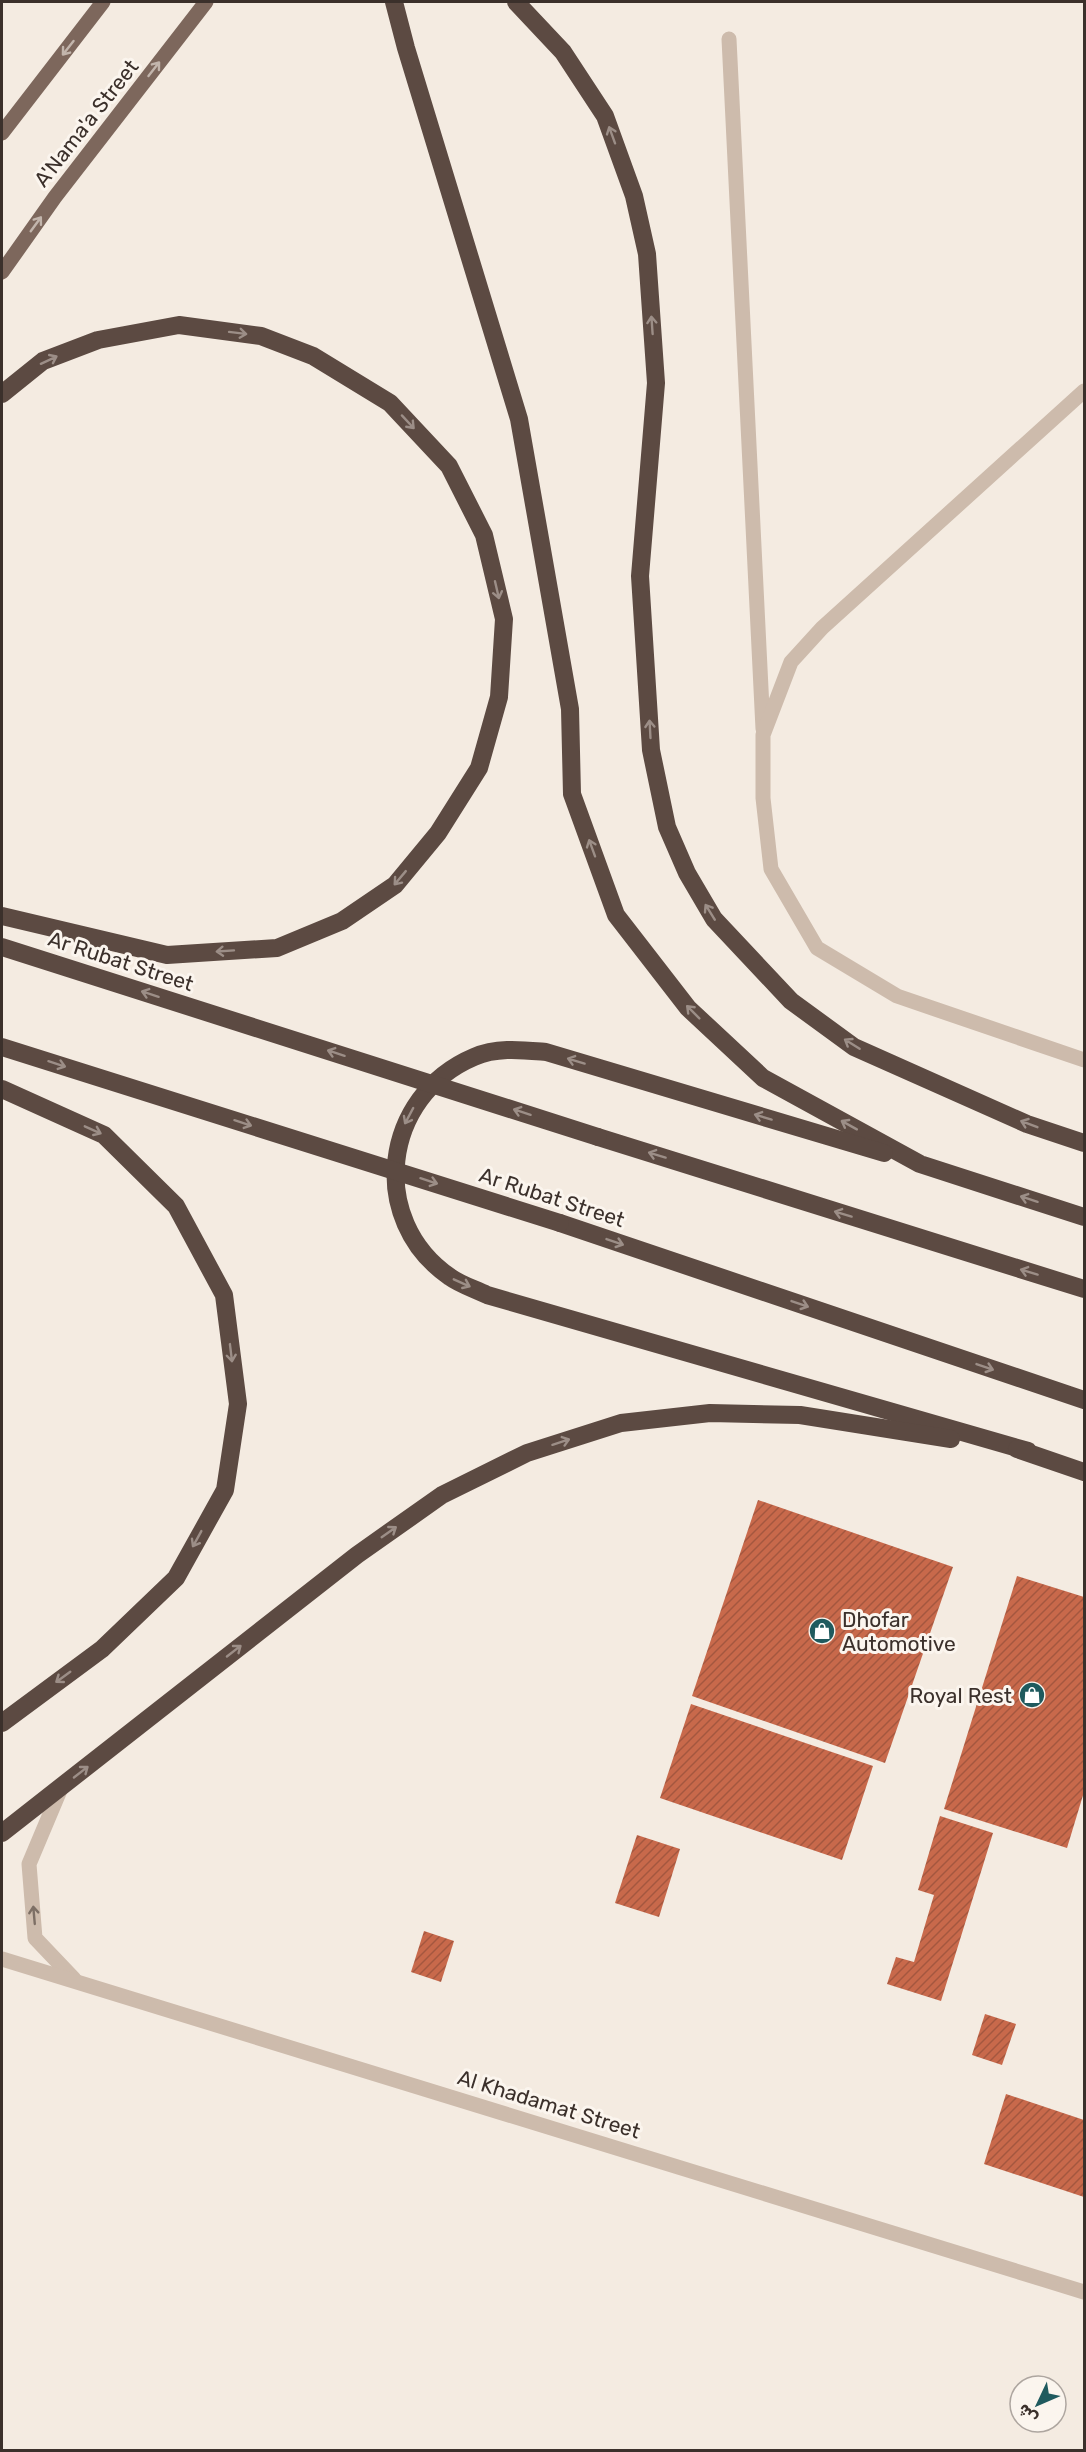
<svg xmlns="http://www.w3.org/2000/svg" width="1086" height="2452" font-family="Rubik,Cairo,sans-serif">
<style>
.building{fill:url(#building-hatch)}
.lines{fill:none;stroke-linecap:round;stroke-linejoin:round}
.minor{stroke:#cdbbac;stroke-width:15}
.major{stroke:#7d675c;stroke-width:15}
.highway{stroke:#5c4a42;stroke-width:18}
.highway-bridge{stroke:#5c4a42;stroke-width:18}
.oneway{stroke:#c2b5ac}
.oneway2{stroke:#9c8e87}
.oneway3{stroke:#7d6f65}
.labels{text-anchor:middle;dominant-baseline:central;stroke-width:6;stroke-linejoin:round;paint-order:stroke}
.street-label{font-size:21px;fill:#3b302b;stroke:#fbf5ee}
.poi-label{font-size:21px;fill:#3b302b;stroke:#fbf5ee;text-anchor:start}
</style>
<defs>
<pattern id="building-hatch" width="6" height="6" patternUnits="userSpaceOnUse" patternTransform="scale(1.5)"><rect width="6" height="6" fill="#c8694b"/><path d="M-1 1l2-2M0 6l6-6M5 7l2-2" fill="none" stroke="#a4573f"/></pattern>
</defs>
<rect width="100%" height="100%" fill="#f4ebe1"/>
<g class="building">
<path d="M758 1500 953 1567 885 1763 692 1696Z"/>
<path d="M1017 1576 1084 1597V1792L1067 1848 944 1809Z"/>
<path d="M691 1704 873 1766 842 1860 660 1798Z"/>
<path d="M940 1816 993 1833 941 2001 887 1984 896 1957 914 1962 934 1895 918 1890Z"/>
<path d="M637 1835 680 1849 659 1917 615 1903Z"/>
<path d="M424 1931 454 1941 441 1982 411 1972Z"/>
<path d="M985 2014 1016 2024 1002 2065 972 2055Z"/>
<path d="M1006 2094 1084 2120V2197L984 2164Z"/>
</g>
<g class="lines">
<g class="minor">
<path d="M729 39 763 729"/>
<path d="M1084 391 822 628 791 662 763 735V798L771 869 817 948 897 996 1084 1060"/>
<path d="M61 1788 29 1864 35 1938 74 1979"/>
<path d="M2 1959 1084 2292"/>
</g>
<g class="major">
<path d="M2 133 103 2"/>
<path d="M2 272 55 197 206 2"/>
</g>
<g class="highway">
<path d="M394 2 406 48 519 419 570 709 572 794 616 915 688 1008 763 1078 920 1164 1084 1217"/>
<path d="M516 2 563 52 605 116 634 196 647 254 656 383 640 576 651 750 667 827 687 873 714 919 791 1001 854 1047 1027 1124 1084 1143"/>
<path d="M2 394 43 361 98 340 179 325 261 336 313 356 390 403 449 466 484 535 504 619 499 697 479 768 438 833 395 885 342 921 277 948 167 955 2 916"/>
<path d="M2 1089 104 1135 176 1206 224 1295 238 1404 225 1490 176 1578 102 1649 2 1723"/>
<path d="M598 1137 1084 1289"/>
<path d="M884 1153 546 1052C522 1050 497 1047 474 1057 382 1096 367 1220 450 1277 461 1285 475 1289 487 1295L1028 1451"/>
<path d="M560 1223 1084 1400"/>
<path d="M1017 1449 1084 1472"/>
<path d="M2 1833 357 1555 442 1495 527 1453 621 1423 710 1413 800 1415 951 1439"/>
</g>
<g class="highway-bridge">
<path d="M2 947 598 1137"/>
<path d="M2 1047 560 1223"/>
</g>
</g>
<defs><path id="oneway-shaft" d="M-6 0H5M1.5-3L5.5 0L1.5 3" fill="none" stroke-width="1.6" stroke-linecap="round" stroke-linejoin="round" transform="scale(1.5)"/></defs>
<g class="oneway">
<use href="#oneway-shaft" transform="translate(68 48) rotate(128)"/>
<use href="#oneway-shaft" transform="translate(154 69) rotate(-52)"/>
<use href="#oneway-shaft" transform="translate(36 224) rotate(-54)"/>
</g>
<g class="oneway2">
<use href="#oneway-shaft" transform="translate(612 135) rotate(-110)"/>
<use href="#oneway-shaft" transform="translate(652 325) rotate(-94)"/>
<use href="#oneway-shaft" transform="translate(238 333) rotate(7)"/>
<use href="#oneway-shaft" transform="translate(49 360) rotate(-25)"/>
<use href="#oneway-shaft" transform="translate(408 422) rotate(47)"/>
<use href="#oneway-shaft" transform="translate(497 590) rotate(77)"/>
<use href="#oneway-shaft" transform="translate(650 729) rotate(-93)"/>
<use href="#oneway-shaft" transform="translate(592 848) rotate(-110)"/>
<use href="#oneway-shaft" transform="translate(400 878) rotate(130)"/>
<use href="#oneway-shaft" transform="translate(710 912) rotate(-122)"/>
<use href="#oneway-shaft" transform="translate(225 951) rotate(176)"/>
<use href="#oneway-shaft" transform="translate(150 994) rotate(-162)"/>
<use href="#oneway-shaft" transform="translate(693 1012) rotate(-135)"/>
<use href="#oneway-shaft" transform="translate(852 1044) rotate(-148)"/>
<use href="#oneway-shaft" transform="translate(336 1053) rotate(-162)"/>
<use href="#oneway-shaft" transform="translate(576 1061) rotate(-163)"/>
<use href="#oneway-shaft" transform="translate(57 1064) rotate(18)"/>
<use href="#oneway-shaft" transform="translate(522 1112) rotate(-162)"/>
<use href="#oneway-shaft" transform="translate(409 1116) rotate(118)"/>
<use href="#oneway-shaft" transform="translate(763 1117) rotate(-163)"/>
<use href="#oneway-shaft" transform="translate(243 1123) rotate(18)"/>
<use href="#oneway-shaft" transform="translate(1029 1124) rotate(-159)"/>
<use href="#oneway-shaft" transform="translate(849 1125) rotate(-151)"/>
<use href="#oneway-shaft" transform="translate(93 1130) rotate(24)"/>
<use href="#oneway-shaft" transform="translate(657 1155) rotate(-163)"/>
<use href="#oneway-shaft" transform="translate(429 1181) rotate(18)"/>
<use href="#oneway-shaft" transform="translate(1029 1199) rotate(-162)"/>
<use href="#oneway-shaft" transform="translate(843 1214) rotate(-163)"/>
<use href="#oneway-shaft" transform="translate(615 1242) rotate(19)"/>
<use href="#oneway-shaft" transform="translate(1029 1272) rotate(-163)"/>
<use href="#oneway-shaft" transform="translate(462 1283) rotate(24)"/>
<use href="#oneway-shaft" transform="translate(800 1304) rotate(19)"/>
<use href="#oneway-shaft" transform="translate(231 1353) rotate(83)"/>
<use href="#oneway-shaft" transform="translate(985 1367) rotate(19)"/>
<use href="#oneway-shaft" transform="translate(561 1442) rotate(-18)"/>
<use href="#oneway-shaft" transform="translate(389 1532) rotate(-35)"/>
<use href="#oneway-shaft" transform="translate(197 1539) rotate(119)"/>
<use href="#oneway-shaft" transform="translate(234 1651) rotate(-38)"/>
<use href="#oneway-shaft" transform="translate(63 1677) rotate(144)"/>
<use href="#oneway-shaft" transform="translate(81 1772) rotate(-38)"/>
</g>
<use class="oneway3" href="#oneway-shaft" transform="translate(34 1915) rotate(-95)"/>
<defs>
<g id="shop-disc" transform="scale(1.35)"><circle r="9.5" fill="#1f5a5e" stroke="#fbf5ee"/><path d="M-5-2.5h2.3a2.7 3.5 0 0 1 5.4 0H5L5.5 6h-11ZM-1.5-2.5h3a1.5 2.3 0 0 0-3 0Z" fill="#fff"/></g>
</defs>
<g fill-rule="evenodd">
<use href="#shop-disc" x="822" y="1631"/>
<use href="#shop-disc" x="1032" y="1695"/>
</g>
<g class="labels">
<g class="street-label">
<text transform="translate(86 123) rotate(-52)">A'Nama'a Street</text>
<text transform="translate(121 961) rotate(18)">Ar Rubat Street</text>
<text transform="translate(552 1197) rotate(18)">Ar Rubat Street</text>
<text transform="translate(549 2104) rotate(17)">Al Khadamat Street</text>
</g>
<g class="poi-label">
<text x="842" y="1619">Dhofar<tspan x="842" dy="24">Automotive</tspan></text>
<text x="1012" y="1695" text-anchor="end">Royal Rest</text>
</g>
</g>
<rect width="1086" height="2452" fill="none" stroke="#3b302b" stroke-width="6"/>
<g transform="translate(1038 2404) rotate(226)"><circle r="28" fill="#fbf5ee" stroke="#aea6a0" stroke-width="1.5"/>
<path d="M0-4.5L10 22L0 15L-10 22Z" fill="#1f5a5e"/>
<text y="-9" font-size="16" font-weight="bold" text-anchor="middle" fill="#3b302b">ش</text>
</g>
</svg>
